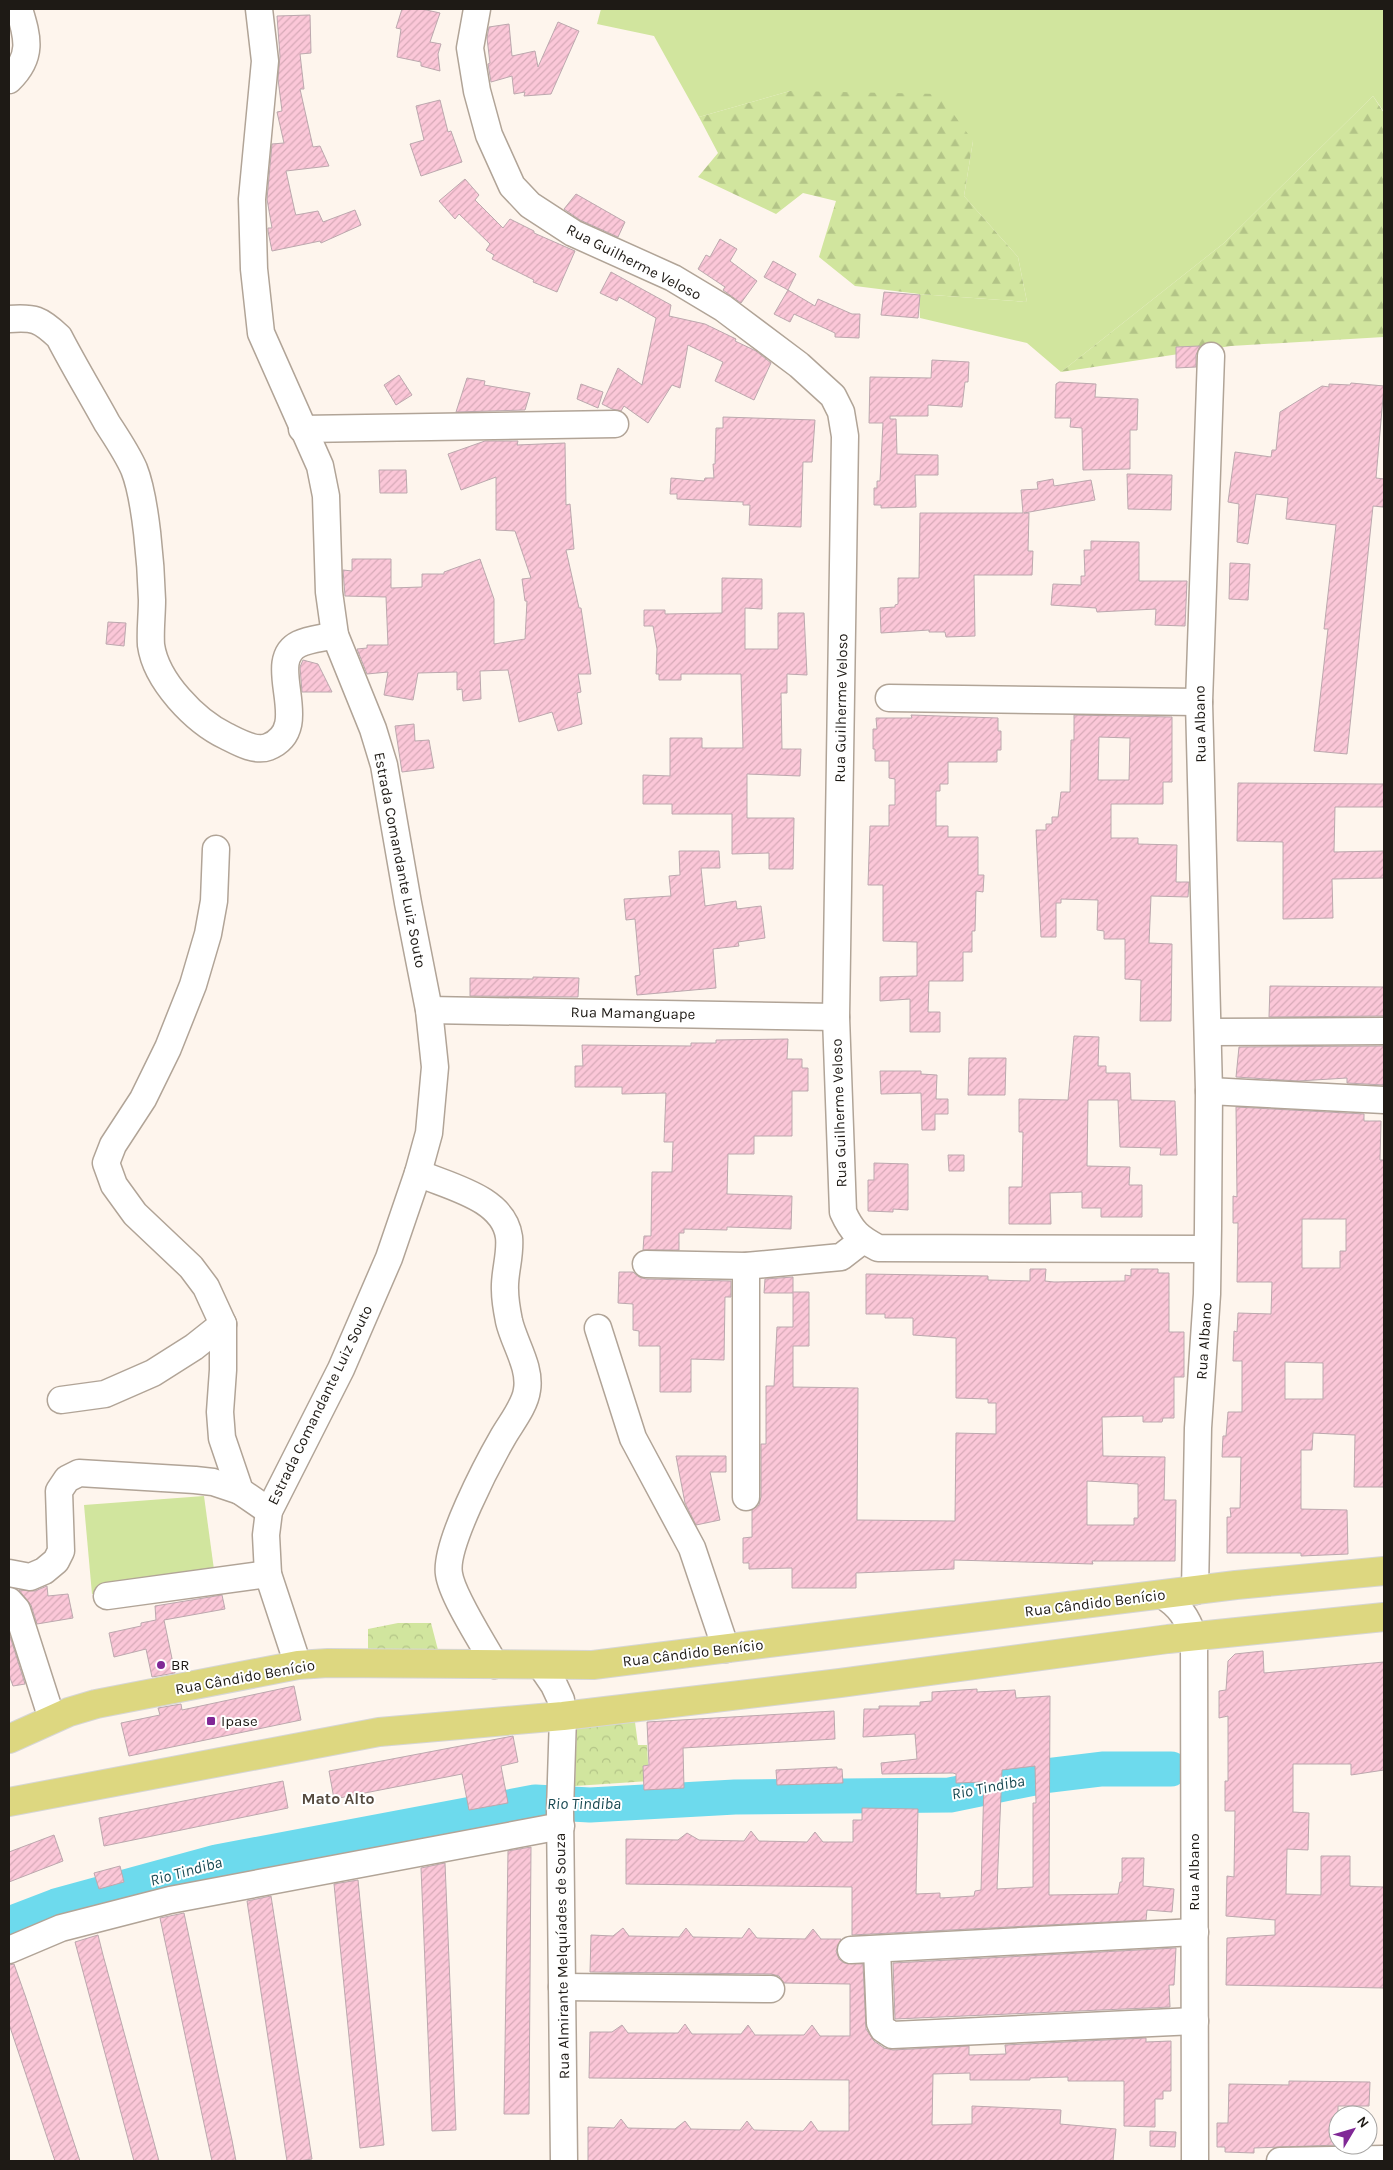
<svg xmlns="http://www.w3.org/2000/svg" width="1393" height="2170" font-family="Karla,sans-serif">
<style>
.green{fill:#d1e59e}
.forest{fill:url(#forest-firs)}
.park{fill:url(#park-crowns)}
.lines{fill:none;stroke-linecap:round;stroke-linejoin:round}
.river{stroke:#6ddaed;stroke-width:35}
.building{fill:url(#building-hatch);stroke:#bca8ae;fill-rule:evenodd}
.minor-casing{stroke:#b1a497;stroke-width:29}
.major-casing{stroke:#d6d6d5;stroke-width:30}
.minor{stroke:#fff;stroke-width:26}
.major{stroke:#ddd780;stroke-width:28}
.poi-dot{fill:#802896;stroke:#fff;stroke-width:2}
.labels{text-anchor:middle;dominant-baseline:central;stroke-width:4;stroke-linejoin:round;paint-order:stroke}
.street-label{font-size:15px;fill:#1e1a15;stroke:#fff}
.poi-label{font-size:15px;fill:#1e1a15;stroke:#fff;text-anchor:start}
.water-label{font-size:16px;font-style:italic;fill:#1a4a53;stroke:#fff}
.neighbourhood-label{font-size:16px;font-weight:bold;fill:#554a3f;stroke:#fff}
</style>
<defs>
<pattern id="forest-firs" width="22" height="20" patternUnits="userSpaceOnUse" patternTransform="scale(1.25)"><rect width="22" height="20" fill="#d1e59e"/><path d="M5 1l3.5 6h-7zM16 11l3.5 6h-7z" fill="#b3c487"/></pattern>
<pattern id="park-crowns" width="20" height="18" patternUnits="userSpaceOnUse" patternTransform="scale(1.25)"><rect width="20" height="18" fill="#d1e59e"/><path d="M2 6a3 3 0 1 1 6 0M12 15a3 3 0 1 1 6 0" fill="none" stroke="#b3c487"/></pattern>
<pattern id="building-hatch" width="6" height="6" patternUnits="userSpaceOnUse" patternTransform="scale(1.25)"><rect width="6" height="6" fill="#fbc7d8"/><path d="M-1 1l2-2M0 6l6-6M5 7l2-2" fill="none" stroke="#d7aab8"/></pattern>
</defs>
<rect width="100%" height="100%" fill="#fef5ed"/>
<g class="green">
<path d="M601 9H1384V112L1373 96 1224 243 1061 372 1027 343 920 318 919 294 1027 302 1018 257 964 196 973 141 790 91 699 117 654 36 597 24Z"/>
<path d="M204 1496 215 1577 92 1594 84 1505Z"/>
</g>
<g class="forest">
<path d="M790 91 939 94 973 141 964 196 1018 257 1027 302 919 294 855 286 819 257 836 201 803 193 776 214 698 177 718 153 699 117Z"/>
<path d="M1373 96 1384 113V337L1231 346 1061 372 1224 243Z"/>
</g>
<g class="park">
<path d="M398 1623H431L438 1650 368 1651V1629Z"/>
<path d="M635 1722 638 1745H647L649 1781 575 1786 577 1724Z"/>
</g>
<g class="lines">
<path class="river" d="M9 1924 56 1906 217 1862 535 1802 590 1805 735 1797 950 1795 1044 1776 1102 1769H1171"/>
</g>
<g class="building">
<path d="M402 9H422L440 13 430 42 441 44 438 54 440 71 421 66V62L397 57 401 29 396 28Z"/>
<path d="M310 15 311 53 300 54 304 89H300L313 147 320 146 329 166 286 171 295 212 296 215 318 211 323 222 355 210 361 225 321 243 320 241 272 251 268 231V228H272L267 199 272 144 284 143 277 112 282 111 278 79 280 56 277 16Z"/>
<path d="M558 22 579 31 551 94 524 96 525 92 514 94 512 76 491 82 488 64 490 63 487 38 489 27 509 24 512 56 535 51 538 67Z"/>
<path d="M440 100 448 132 451 131 462 162 421 176 410 144 424 140 416 106Z"/>
<path d="M465 179 479 195 475 200 503 228 510 219 534 231V233L575 251 557 292 533 282 534 280 492 259 494 255 486 250 490 244 459 214 455 219 439 201Z"/>
<path d="M576 194 625 222 618 237 580 220 564 209Z"/>
<path d="M720 239 737 249 730 261 757 281 741 303 723 290 725 287 698 269 706 255 710 257Z"/>
<path d="M773 261 796 274 788 290 764 277Z"/>
<path d="M611 272 671 305 669 316 705 324 736 339 735 341 756 351 771 363 754 400 715 381 723 362 688 345 680 388 672 385 648 423 624 406 621 411 612 409 602 404 618 368 642 385 656 318 619 297 617 301 600 293Z"/>
<path d="M788 290 815 306 818 299 852 314H860L859 338 835 337V333L794 314 790 322 774 314Z"/>
<path d="M884 292 920 295 918 318 881 315Z"/>
<path d="M1200 346 1196 355V367L1176 368V347Z"/>
<path d="M932 360 969 362 968 382H965L962 407 928 405V416H890V419H896L897 454 938 455V475H915L916 507 881 508V505H874V488H877V481H880L883 423H869L870 377 931 378Z"/>
<path d="M399 375 412 395 396 405 384 385Z"/>
<path d="M467 378 485 381 484 385 530 393 525 410 456 412Z"/>
<path d="M1059 382 1096 384 1095 397 1138 399 1137 430H1130V469L1083 470 1082 428 1070 427 1071 418H1055L1056 384Z"/>
<path d="M1351 383 1384 386 1376 478 1384 479V499L1383 507 1373 506 1347 754 1314 751 1328 629H1324L1336 525 1286 519 1288 498 1256 494 1248 544 1237 542 1239 504 1228 502 1235 452 1271 457 1272 450H1276L1280 412 1322 386 1329 387V384L1350 385Z"/>
<path d="M581 384 603 392 598 408 577 399Z"/>
<path d="M723 417 815 420 812 462H803L801 527 749 525 750 505H743V502L677 499V494H670L671 478 704 481 705 478H714L713 464H715L716 428H723Z"/>
<path d="M485 441H518L517 445 565 443 566 505 570 504 574 549 566 550 579 608H581L591 674H578L581 692 577 693 582 724 558 731 552 712 519 722 508 670 480 671 481 699 463 701 462 689 457 690V672L418 673 413 700 384 695 388 672 367 674 357 649 367 648V645H388L386 597 345 596 343 570 352 571V559H391V588L422 587V574H444V572L480 559 494 599V644L525 639 527 601H525L522 579 531 578 515 531 496 530V477L461 490 448 454Z"/>
<path d="M379 470H406L407 493H380Z"/>
<path d="M1127 474 1172 475 1171 510 1128 509Z"/>
<path d="M1053 479 1054 486 1091 480 1095 500 1024 513H1029L1028 551H1033L1032 575H974L975 636 946 637 945 632H929V630L881 633 880 608 895 607V605L898 604V578H919L920 513H1023L1021 490 1038 489 1037 482Z"/>
<path d="M1091 541 1139 542V581H1187L1185 626 1155 625 1156 609 1097 612 1096 608 1051 605 1053 584 1081 585V576H1085L1084 550H1091Z"/>
<path d="M1230 563 1250 564 1248 600 1229 599Z"/>
<path d="M722 578 762 579V609L745 608V649H778V613H804L807 675 787 674V693H781L782 749H801L800 776 747 774V818H794L793 869H769V853L732 854V814H672V804H643V775L670 776V738H702V748H743L741 674H681V680H659V674H656L657 649 653 626H644V610H665V614L722 613Z"/>
<path d="M108 622 126 623 124 646 106 644Z"/>
<path d="M303 660 318 664 332 692H302L300 667Z"/>
<path d="M911 715 998 718V731H1001V750H997V762H948V784H940V791H936V826H948V837H978V875H984L983 892 976 891 975 931H972V952H963V981H929L928 1012H940V1032H910V999L880 1001V977L917 976V942L883 941V885H868L870 826H889V805H895V779L889 778V761H875V749H873V729H877L876 718H912Z"/>
<path d="M1074 715 1172 717V782H1163V804H1111V838H1138V844L1177 845 1176 882H1189L1188 897 1151 896 1149 943 1172 944 1171 1021H1140L1141 980 1125 979V939H1104V931L1097 930 1098 900 1061 899V903H1056V937H1041L1036 830H1046V824H1052V817H1058L1061 792H1070L1071 740H1074ZM1099 737 1130 738 1129 780H1098Z"/>
<path d="M414 724 415 741 429 740 434 768 402 772 395 726Z"/>
<path d="M1238 783 1384 784V807H1335L1334 852 1384 851V878L1332 879 1333 918 1283 919V842L1237 841Z"/>
<path d="M679 851H719L720 868H701L705 906 736 901 737 909 761 906 765 938 738 942 739 946 713 949 716 988 637 995 635 976 640 975 635 919 626 920 624 899 671 896 669 876 680 875Z"/>
<path d="M533 977 579 978 578 997 470 996V978L533 979Z"/>
<path d="M1270 986 1384 987V1016L1269 1017Z"/>
<path d="M1074 1036 1099 1037 1098 1066H1106V1073H1130L1131 1100 1175 1101 1177 1155H1160L1161 1148 1120 1147 1118 1100H1088L1087 1166 1130 1167 1129 1185H1142V1217H1101V1208H1082V1192L1050 1193 1051 1224H1009V1187H1022L1023 1132H1019V1099L1068 1100Z"/>
<path d="M788 1039 787 1059H802V1068H808V1091H792V1136H754V1154H728L727 1194 792 1196 791 1229 727 1227V1230L684 1229V1233H679V1250H643L644 1236H651L652 1172H672L673 1142H664L666 1093 622 1094V1087H575V1066H583L582 1045 691 1046V1043H716V1040Z"/>
<path d="M1384 1046V1085L1347 1083V1078L1298 1081 1236 1077 1239 1047Z"/>
<path d="M969 1058H1006L1005 1095H968Z"/>
<path d="M880 1071H921V1074L937 1075 936 1099H948V1114H935V1130H922L921 1093 881 1094Z"/>
<path d="M1236 1107 1364 1114V1121H1381L1380 1160H1384V1487H1354L1355 1435 1313 1433 1312 1450H1301V1509L1347 1510 1348 1554 1301 1556V1553H1227V1517H1231L1230 1508H1240L1241 1457H1222L1223 1436H1226L1228 1412H1242V1361H1233L1234 1331 1237 1332 1238 1313 1271 1314 1272 1282H1237L1238 1223H1233V1196L1237 1197ZM1302 1219H1346V1251H1340V1268H1302ZM1285 1362 1323 1363V1399H1285Z"/>
<path d="M948 1155H964V1171H949Z"/>
<path d="M874 1163 908 1164V1210L893 1209V1212L868 1211V1180H874Z"/>
<path d="M1030 1269H1046L1045 1281 1054 1282 1125 1281V1275L1131 1276V1269H1158V1273H1169V1332H1184V1377H1174V1418H1163L1162 1422H1143V1416L1102 1417 1103 1456 1165 1457 1164 1500H1176L1175 1561H1092L1093 1564 954 1560V1569L856 1573V1588H792V1568L749 1569V1563H743V1538L752 1537V1510L759 1505 761 1497V1444H766V1386H774L777 1327H793V1293H764L765 1279 793 1277V1292H809V1346H793V1387L858 1388 857 1520 955 1521 956 1433 996 1434V1403H988V1399L956 1398V1338L913 1335V1318H885V1314H866V1274L988 1276V1280L1030 1281ZM1087 1481 1138 1484V1518H1134V1525H1087Z"/>
<path d="M619 1272H633L639 1277 646 1279 731 1281V1297H725L724 1360 691 1359V1392H660V1346H639V1331L633 1330V1304L618 1303Z"/>
<path d="M676 1456H726V1472H710L720 1520 696 1525 685 1503Z"/>
<path d="M47 1586 48 1596 68 1594 73 1618 37 1624 31 1605 19 1590 35 1591Z"/>
<path d="M222 1595 225 1609 164 1620 175 1673 152 1677 146 1649 114 1657 109 1633 141 1626V1623L156 1620 155 1606Z"/>
<path d="M9 1633 25 1684 13 1686 9 1675Z"/>
<path d="M1263 1651 1264 1673 1384 1662V1770L1351 1775V1764H1293V1812L1309 1813 1308 1850 1287 1849 1286 1894 1321 1895V1856H1350V1886L1384 1887V1988L1226 1985 1227 1938 1275 1935V1920L1226 1916 1227 1876 1234 1877 1235 1811H1225V1781H1228V1716L1219 1718V1691L1226 1690 1228 1661 1235 1654Z"/>
<path d="M294 1686 301 1720 129 1756 121 1723 160 1715 158 1708 181 1704 182 1710Z"/>
<path d="M977 1689V1692L1015 1690 1016 1698 1050 1696 1049 1895 1118 1894 1120 1882H1122V1858H1144L1143 1886 1174 1889 1172 1912 1147 1910 1146 1920 852 1935V1887L626 1884V1839L678 1840 687 1833 699 1840 744 1841 751 1831 759 1841 807 1842 815 1832 823 1842H853V1820H862V1808L918 1809 916 1894 940 1893V1898L974 1896 975 1891 981 1890 984 1782 956 1783V1774L953 1773 882 1774 881 1763 917 1759 915 1734 863 1737 864 1709H879V1706H920V1702L932 1701V1692ZM1035 1766 1036 1803H1033V1887L997 1889 1002 1770Z"/>
<path d="M834 1711 835 1739 683 1748 684 1788 644 1790 643 1766 649 1765 647 1722Z"/>
<path d="M513 1736 518 1762 501 1766 508 1803 469 1810 462 1774 334 1799 329 1771Z"/>
<path d="M837 1767V1769H842L843 1783 777 1785 776 1770Z"/>
<path d="M283 1781 288 1808 104 1846 99 1818Z"/>
<path d="M54 1835 63 1861 9 1882V1852Z"/>
<path d="M531 1847 529 2114H504L508 1851Z"/>
<path d="M445 1863 456 2130 432 2131 421 1868Z"/>
<path d="M120 1866 124 1882 99 1889 94 1873Z"/>
<path d="M358 1880 384 2145 360 2148 334 1884Z"/>
<path d="M271 1896 312 2159 299 2161H287L247 1901Z"/>
<path d="M184 1913 232 2140 236 2161H212L160 1918Z"/>
<path d="M623 1928 629 1936 679 1937 686 1928 693 1937 742 1938 749 1928 757 1938 805 1939 813 1929 821 1939H841L836 1951 839 1959 844 1963 863 1964 866 2029 874 2041 884 2048 893 2050 969 2046V2055L1006 2054 1005 2045 1146 2038V2042L1171 2041V2091H1163V2099H1155V2127L1124 2126V2081H1068V2077L1030 2078V2080H970V2073L933 2074 932 2125 972 2124V2106L1061 2110 1060 2124 1116 2129 1113 2161H588V2127L614 2128 621 2119 628 2128 675 2129 685 2121 691 2129 740 2130 747 2121 754 2130 803 2131 811 2121 818 2131H849V2080L589 2078 590 2032H612L622 2025 628 2033H678L685 2024 692 2034H741L748 2025 755 2035H804L812 2025 820 2036H850V1984L784 1983 779 1976 771 1974 590 1972 591 1935 613 1936Z"/>
<path d="M98 1935 103 1955 159 2161H134L75 1942Z"/>
<path d="M1176 1948 1174 1985H1169L1170 2007 895 2019 893 1963Z"/>
<path d="M14 1964 26 1998 80 2161H55L9 2024V1965Z"/>
<path d="M1289 2081 1370 2082 1369 2106H1338V2145L1254 2148V2153L1225 2152V2147H1217V2123H1228L1229 2084 1289 2085Z"/>
<path d="M1150 2131 1176 2132 1175 2147 1150 2146Z"/>
</g>
<g class="lines">
<g class="minor-casing">
<g id="minor">
<path d="M259 9 265 61 252 199 254 269 261 333 320 466 326 496 329 592 335 635 373 729 384 765 408 903 429 1010 435 1067 429 1133 418 1173 389 1258 341 1369 269 1511 266 1535 268 1574 298 1665"/>
<path d="M477 9 470 48 477 91 489 135 512 186 530 205 573 233 673 278 723 308 799 365 833 396 841 412 845 436 836 1017 843 1212C852 1232 859 1238 878 1248L1207 1249"/>
<path d="M9 80C33 57 28 38 19 9"/>
<path d="M9 319C34 317 40 319 59 337 74 366 91 394 107 423 116 437 127 453 134 469 146 499 151 566 152 600 152 615 150 630 151 645 156 681 195 721 226 736 238 742 255 752 268 747 316 728 262 662 299 644 309 639 324 638 335 635"/>
<path d="M302 429 615 424"/>
<path d="M889 698 1199 702"/>
<path d="M216 849 214 901 208 934 193 985 168 1048 143 1099 113 1145 106 1163 114 1185 135 1214 191 1267 206 1287 223 1324V1370L220 1412 222 1438 240 1491 269 1511"/>
<path d="M429 1010 836 1017"/>
<path d="M1208 1032 1384 1031"/>
<path d="M1209 1091 1384 1100"/>
<path d="M418 1173C450 1187 504 1198 509 1237 511 1255 504 1273 505 1290 505 1300 507 1311 509 1321 514 1343 531 1367 527 1390 525 1406 511 1423 503 1437 488 1463 444 1546 449 1574 452 1596 483 1643 495 1665"/>
<path d="M646 1264 746 1266 841 1257 863 1240"/>
<path d="M746 1266V1497"/>
<path d="M598 1328 633 1438 692 1548 726 1649"/>
<path d="M61 1400 105 1394 153 1373 194 1347 223 1324"/>
<path d="M9 1573 30 1577 44 1571 56 1561 61 1551 59 1491 67 1479 79 1473 195 1480 213 1482 240 1491"/>
<path d="M1195 1591 1198 1428 1207 1294 1208 1228 1209 1091 1199 702 1211 356"/>
<path d="M1162 1595C1180 1606 1187 1618 1194 1637L1195 2161"/>
<path d="M107 1596 268 1574"/>
<path d="M9 1601 17 1610 52 1719"/>
<path d="M541 1666 554 1685 561 1700 563 1716 560 1811 564 2161"/>
<path d="M877 1949 880 2023 883 2029 892 2035 1195 2021"/>
<path d="M9 1950 61 1928 170 1900 561 1826"/>
<path d="M851 1950 1195 1932"/>
<path d="M562 1987 771 1989"/>
<path d="M1280 2161 1384 2159"/>
</g>
</g>
<g class="major-casing">
<g id="major">
<path d="M9 1739 69 1712 96 1704 298 1665 328 1663 593 1665 1236 1585 1384 1571"/>
<path d="M9 1802 379 1732 563 1716 840 1683 1168 1639 1384 1617"/>
</g>
</g>
<use href="#minor" class="minor"/>
<use href="#major" class="major"/>
</g>
<g class="poi-dot">
<circle cx="161" cy="1665" r="5"/>
<rect x="206" y="1716" width="10" height="10" rx="2.5"/>
</g>
<g class="labels">
<g class="street-label">
<text transform="translate(634 262) rotate(27)">Rua Guilherme Veloso</text>
<text transform="translate(841 708) rotate(-89)">Rua Guilherme Veloso</text>
<text transform="translate(1200 724) rotate(-91)">Rua Albano</text>
<text transform="translate(400 860) rotate(79)">Estrada Comandante Luiz Souto</text>
<text transform="translate(633 1013) rotate(1)">Rua Mamanguape</text>
<text transform="translate(839 1113) rotate(-92)">Rua Guilherme Veloso</text>
<text transform="translate(1204 1341) rotate(-86)">Rua Albano</text>
<text transform="translate(320 1405) rotate(-64)">Estrada Comandante Luiz Souto</text>
<text transform="translate(1095 1603) rotate(-7)">Rua Cândido Benício</text>
<text transform="translate(693 1653) rotate(-7)">Rua Cândido Benício</text>
<text transform="translate(245 1677) rotate(-10)">Rua Cândido Benício</text>
<text transform="translate(1194 1872) rotate(-90)">Rua Albano</text>
<text transform="translate(562 1956) rotate(-91)">Rua Almirante Melquíades de Souza</text>
</g>
<g class="poi-label">
<text x="171" y="1665">BR</text>
<text x="221" y="1721">Ipase</text>
</g>
<g class="water-label">
<text transform="translate(988 1787) rotate(-11)">Rio Tindiba</text>
<text x="584" y="1803">Rio Tindiba</text>
<text transform="translate(186 1871) rotate(-15)">Rio Tindiba</text>
</g>
<g class="neighbourhood-label">
<text x="338" y="1798">Mato Alto</text>
</g>
</g>
<rect width="1393" height="2170" fill="none" stroke="#1e1a15" stroke-width="20"/>
<g transform="translate(1353 2130) rotate(52)"><circle r="24" fill="#ffffff" stroke="#a5a3a1"/>
<path d="M0-4L9 19L0 12L-9 19Z" fill="#802896"/>
<text y="-8" font-size="14" font-weight="bold" text-anchor="middle" fill="#1e1a15">N</text>
</g>
</svg>
